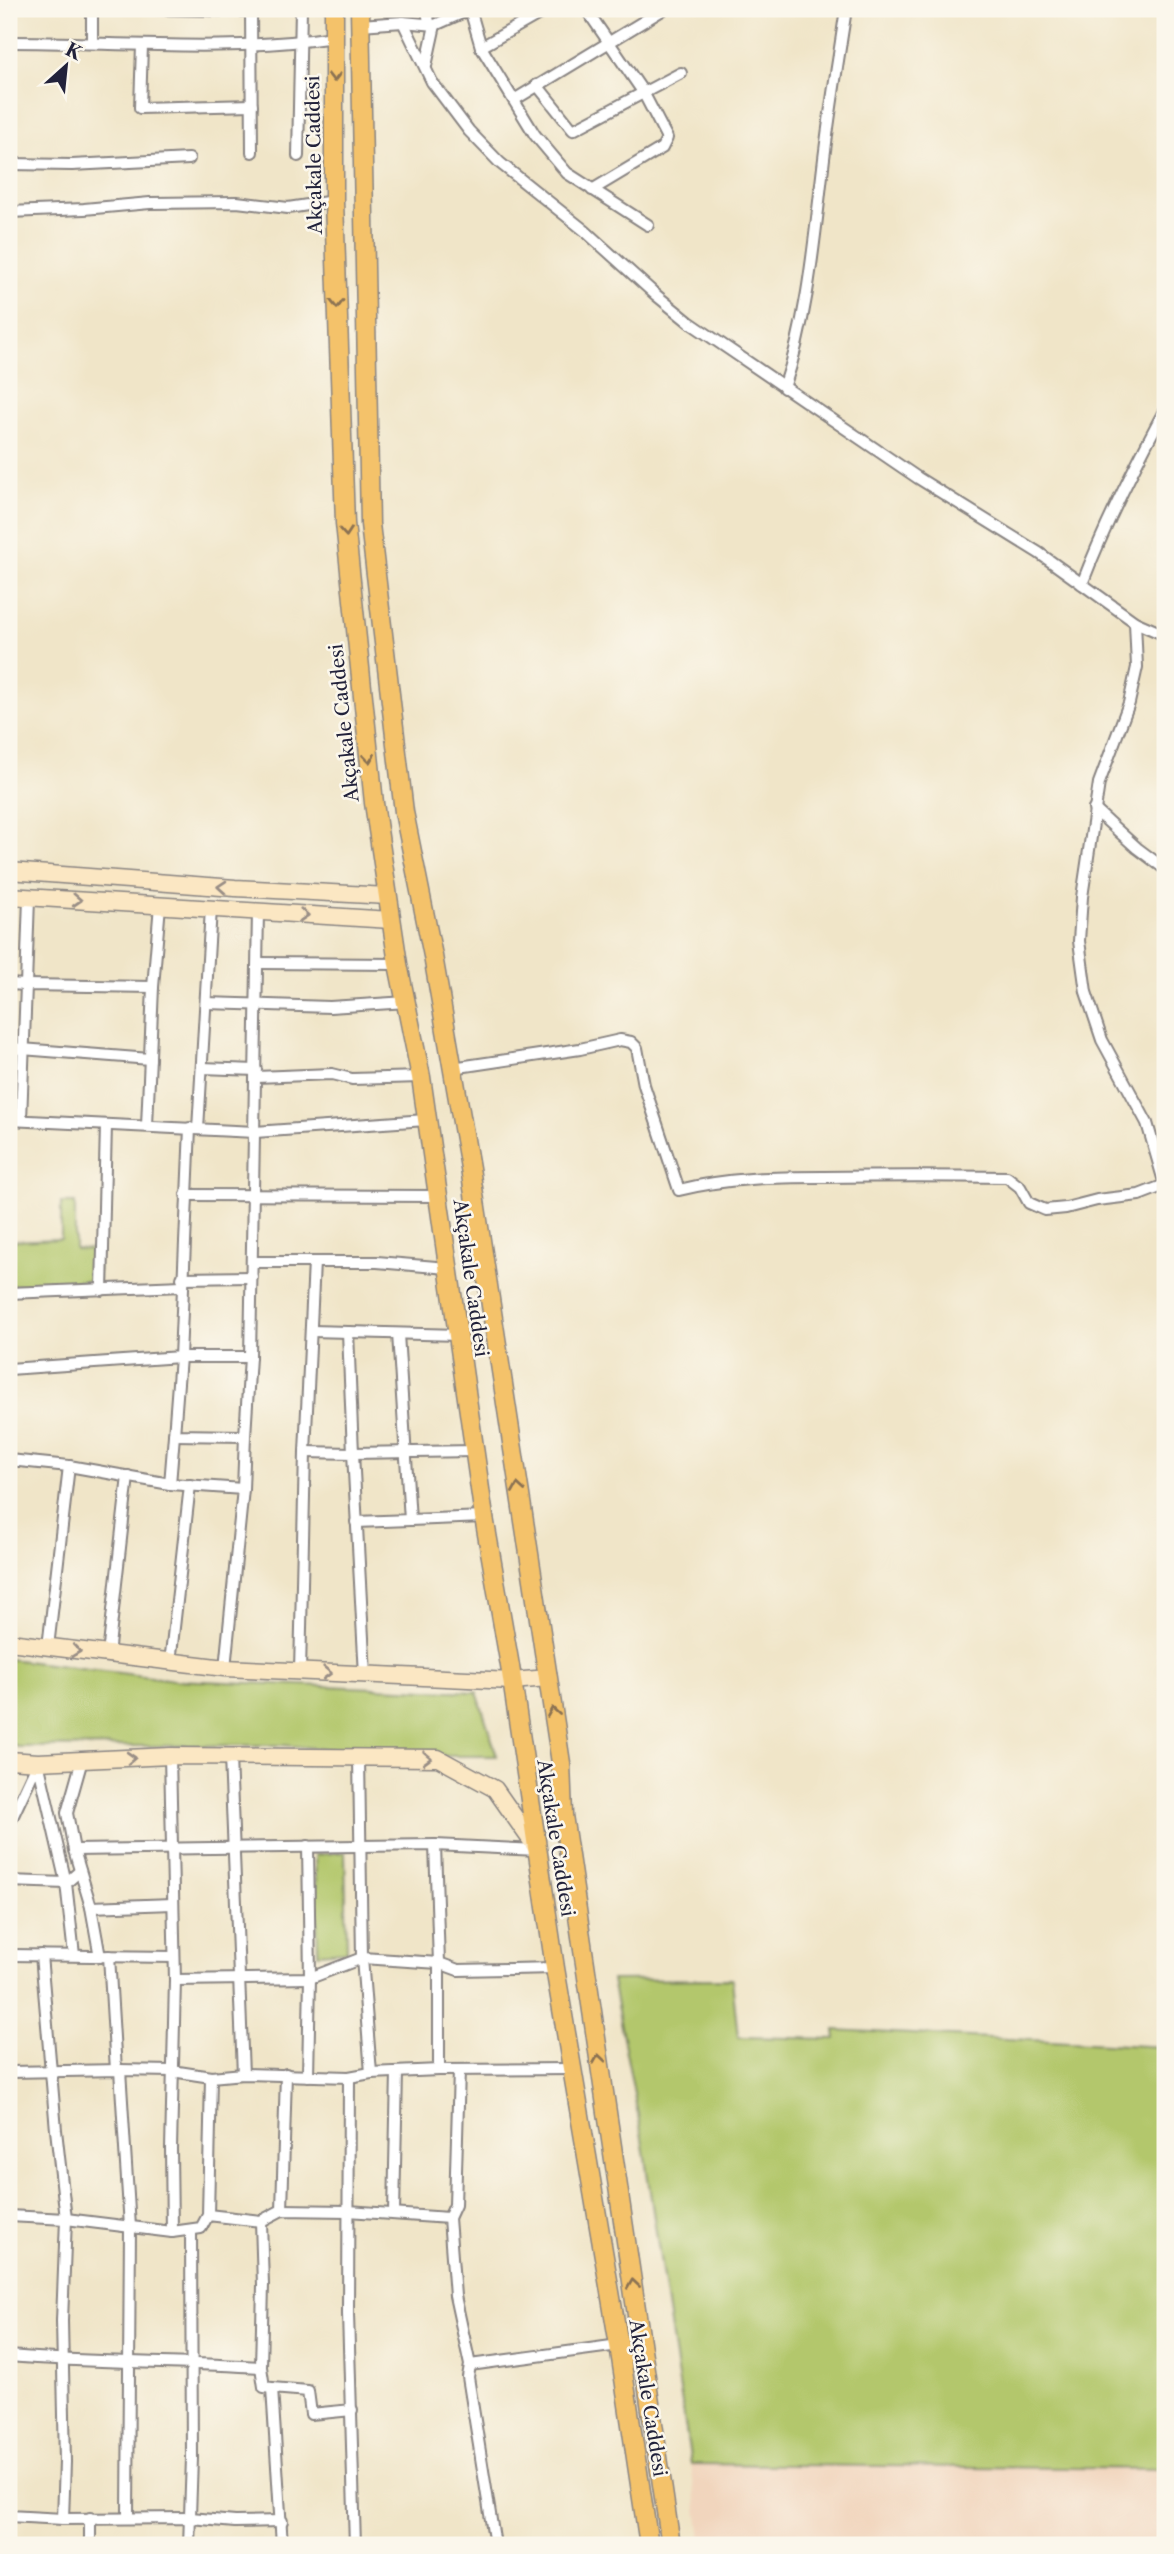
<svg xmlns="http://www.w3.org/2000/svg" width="1174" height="2554" font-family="'Libre Caslon Text',serif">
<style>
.built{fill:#f1d5bd}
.green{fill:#b3c76c;stroke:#6a7454;stroke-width:2}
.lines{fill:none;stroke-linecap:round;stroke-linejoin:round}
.minor-casing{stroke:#898482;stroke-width:14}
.secondary-casing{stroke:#898482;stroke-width:19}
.primary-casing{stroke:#898482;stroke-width:21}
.minor{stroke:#fff;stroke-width:10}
.secondary{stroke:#fbe7c3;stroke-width:16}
.primary{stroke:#f4c26a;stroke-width:18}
.oneway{stroke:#8b7252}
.oneway2{stroke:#998e86}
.labels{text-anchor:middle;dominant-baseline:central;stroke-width:5;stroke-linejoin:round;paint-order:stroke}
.street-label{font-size:19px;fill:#22223b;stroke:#fbf7ec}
</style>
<rect width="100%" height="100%" fill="#fbf7ec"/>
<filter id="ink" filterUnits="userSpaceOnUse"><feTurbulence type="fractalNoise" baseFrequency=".0143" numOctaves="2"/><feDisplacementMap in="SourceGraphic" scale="14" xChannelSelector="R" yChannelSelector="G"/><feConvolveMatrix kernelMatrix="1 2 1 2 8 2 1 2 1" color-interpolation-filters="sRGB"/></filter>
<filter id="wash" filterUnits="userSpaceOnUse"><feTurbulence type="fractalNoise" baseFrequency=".00686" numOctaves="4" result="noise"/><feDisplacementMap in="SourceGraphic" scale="28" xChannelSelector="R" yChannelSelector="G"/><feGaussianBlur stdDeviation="1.57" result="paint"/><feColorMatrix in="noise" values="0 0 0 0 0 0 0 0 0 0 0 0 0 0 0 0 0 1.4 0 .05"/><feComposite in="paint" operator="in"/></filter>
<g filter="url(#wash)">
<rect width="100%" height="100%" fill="#f0e5c8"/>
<path class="built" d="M691 2464 1165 2469V2545H702Z"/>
<g class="green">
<path d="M61 1203H75V1249L98 1250V1280L9 1286V1241L61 1239Z"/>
<path d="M9 1659 175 1680 477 1692 497 1756H408L281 1745 18 1747 9 1744Z"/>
<path d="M345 1852 347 1951 318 1953 315 1855Z"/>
<path d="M732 1979 738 2037 836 2039 835 2030 1165 2047V2469L691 2464 640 2125 612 1980Z"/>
</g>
</g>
<g filter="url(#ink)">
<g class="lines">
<g class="minor-casing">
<g id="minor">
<path d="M155 9 251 11"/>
<path d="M251 9 252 152"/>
<path d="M427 9 429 23"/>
<path d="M470 9 481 47 535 135 567 173 648 225"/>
<path d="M586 9 643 92 667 138 662 148 592 190"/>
<path d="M403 22 435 25 471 9"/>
<path d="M360 25 403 22 432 82 469 131 500 163 584 230 656 295 689 322 918 478 1039 553 1135 622 1165 635"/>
<path d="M9 42C116 42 227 53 334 37"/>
<path d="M92 42V9"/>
<path d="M142 45 140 108 252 105"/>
<path d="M481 47 548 9"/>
<path d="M426 66 435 25"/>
<path d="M537 85 573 130 681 73"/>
<path d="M514 100 664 9"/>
<path d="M298 156 301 9"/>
<path d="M9 164 72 165 189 159"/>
<path d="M9 212 84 209 150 203 237 202 288 208 334 201"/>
<path d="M784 388C808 316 814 242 823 167 829 114 838 62 846 9"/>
<path d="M1082 584C1105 524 1134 467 1164 411"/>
<path d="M1094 809 1137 848 1165 869"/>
<path d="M258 963 398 964"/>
<path d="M9 984 26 985 29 898"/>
<path d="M206 1003 330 1007 407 1002"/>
<path d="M9 1048 150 1059"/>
<path d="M202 1068 256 1070"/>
<path d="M452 1068 580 1049 620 1040 631 1042 637 1048 644 1085 679 1190C726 1178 775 1177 824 1177 885 1176 946 1176 1007 1177L1020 1187 1029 1203 1045 1210 1066 1208 1097 1200 1139 1195 1165 1185 1147 1123 1102 1040 1086 992 1079 941 1082 897 1099 783 1129 703 1137 667 1135 622"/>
<path d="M256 1077 332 1074 352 1079 421 1077"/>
<path d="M9 1120 255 1132 426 1120"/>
<path d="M21 1120 26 985 153 987"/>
<path d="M147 1126 153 987 160 905"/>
<path d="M198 1129 211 908"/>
<path d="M186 1195 438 1196"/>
<path d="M252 1262H314L305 1452 300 1672"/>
<path d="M314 1262H377L448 1268"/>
<path d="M182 1278 252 1277"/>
<path d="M102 1290 106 1125"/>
<path d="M9 1293 182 1286"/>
<path d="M312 1331 459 1335"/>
<path d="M348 1332 353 1453 474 1451"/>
<path d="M9 1369 180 1357 190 1128"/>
<path d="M245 1436 250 1357 258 912"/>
<path d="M305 1452 353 1453 365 1675"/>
<path d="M9 1460 69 1466 170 1484 243 1489 225 1668"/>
<path d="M170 1484 174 1435"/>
<path d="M243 1489 245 1436 174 1435 180 1357H250"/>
<path d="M410 1520 484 1517"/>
<path d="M356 1522 410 1520 398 1334"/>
<path d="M48 1647 69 1466"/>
<path d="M108 1655 128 1476"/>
<path d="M170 1663 190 1485"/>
<path d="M170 1756 175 1980 171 2149 172 2232"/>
<path d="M230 1757 243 2074"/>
<path d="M359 1757 362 1958 371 2073"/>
<path d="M82 1760 67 1813 74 1850 91 1907 100 1957"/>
<path d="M38 1762 66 1883 74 1955"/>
<path d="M9 1824 38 1762"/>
<path d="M435 1845 439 1963V2070"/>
<path d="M308 1846 310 1978 308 2076"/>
<path d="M74 1850 435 1845 538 1850"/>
<path d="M9 1881 66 1883 80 1871"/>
<path d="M91 1907 173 1904"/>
<path d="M9 1955 174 1957"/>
<path d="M41 1955 56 2130 66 2219 62 2321 65 2462 63 2519"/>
<path d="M109 1956 116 2070"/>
<path d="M175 1980 310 1978 362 1958 439 1963 458 1970 555 1968"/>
<path d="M120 2070 130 2227 128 2517"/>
<path d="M9 2072 120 2070 172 2071 211 2077 243 2074 349 2077 371 2073 439 2070 572 2069"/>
<path d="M349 2077 348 2314 355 2545"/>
<path d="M282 2210 286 2074"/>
<path d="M394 2213 397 2072"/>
<path d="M208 2215 211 2077"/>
<path d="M9 2216 66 2219 172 2232 201 2228 208 2215 261 2221 282 2210 348 2211 449 2218 455 2296 470 2365 468 2377 495 2545"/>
<path d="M449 2218 455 2205 459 2070"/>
<path d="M261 2221 263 2285 261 2367 264 2387 272 2388 282 2545"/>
<path d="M9 2356C93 2363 177 2362 261 2367"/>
<path d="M470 2365 619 2345"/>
<path d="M272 2388 308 2391 311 2414 352 2410"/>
<path d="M9 2516 63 2519 191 2518 235 2522 282 2521"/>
<path d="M90 2518V2545"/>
<path d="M189 2545 192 2458 191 2230"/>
</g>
</g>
<g class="secondary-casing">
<g id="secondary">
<path d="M9 871 235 888 388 896"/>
<path d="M9 896 391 920"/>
<path d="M9 1642 225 1668 512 1681 548 1678"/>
<path d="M9 1760 38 1762 170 1756 438 1758 495 1789 537 1849"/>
</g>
</g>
<g class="primary-casing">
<g id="primary">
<path d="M334 9V201L345 523 374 803 398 964 421 1077 484 1517 510 1666 555 1968 619 2345 649 2545"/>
<path d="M360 9 370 524 404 812 433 956 470 1168 561 1763 563 1815 671 2545"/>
</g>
</g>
<use href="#minor" class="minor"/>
<use href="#secondary" class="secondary"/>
<use href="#primary" class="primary"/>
</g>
<defs><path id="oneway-chevron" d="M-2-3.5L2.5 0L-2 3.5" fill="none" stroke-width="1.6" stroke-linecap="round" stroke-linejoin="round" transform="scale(1.75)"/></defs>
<g class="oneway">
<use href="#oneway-chevron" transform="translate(334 77) rotate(90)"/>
<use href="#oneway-chevron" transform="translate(337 304) rotate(89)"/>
<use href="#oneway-chevron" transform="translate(346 532) rotate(85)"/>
<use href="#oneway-chevron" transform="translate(369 758) rotate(84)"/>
<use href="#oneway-chevron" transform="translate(518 1488) rotate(-99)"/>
<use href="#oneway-chevron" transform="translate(553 1712) rotate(-99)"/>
<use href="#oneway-chevron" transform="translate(599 2059) rotate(-98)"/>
<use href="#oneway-chevron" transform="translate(633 2284) rotate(-98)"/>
</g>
<g class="oneway2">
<use href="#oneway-chevron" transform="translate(222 887) rotate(-176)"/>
<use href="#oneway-chevron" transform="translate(77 900) rotate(3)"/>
<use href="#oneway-chevron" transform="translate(304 915) rotate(3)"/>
<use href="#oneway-chevron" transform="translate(76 1651) rotate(7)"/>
<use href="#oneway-chevron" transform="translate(327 1673) rotate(2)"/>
<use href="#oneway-chevron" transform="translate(131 1758) rotate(-3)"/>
<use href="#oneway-chevron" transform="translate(427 1758) rotate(2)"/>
</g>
</g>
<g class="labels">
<g class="street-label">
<text transform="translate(314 155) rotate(-91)">Akçakale Caddesi</text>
<text transform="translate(344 723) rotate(-96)">Akçakale Caddesi</text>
<text transform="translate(471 1278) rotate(82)">Akçakale Caddesi</text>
<text transform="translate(556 1838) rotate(81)">Akçakale Caddesi</text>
<text transform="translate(648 2398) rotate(81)">Akçakale Caddesi</text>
</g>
</g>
<rect width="1174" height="2554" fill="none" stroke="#fbf7ec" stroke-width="35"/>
<g transform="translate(66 66) rotate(27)" stroke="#fbf7ec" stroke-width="5" paint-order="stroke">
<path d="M0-5L12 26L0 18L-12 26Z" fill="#22223b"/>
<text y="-10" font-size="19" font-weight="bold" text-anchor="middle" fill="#22223b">K</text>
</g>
</svg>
